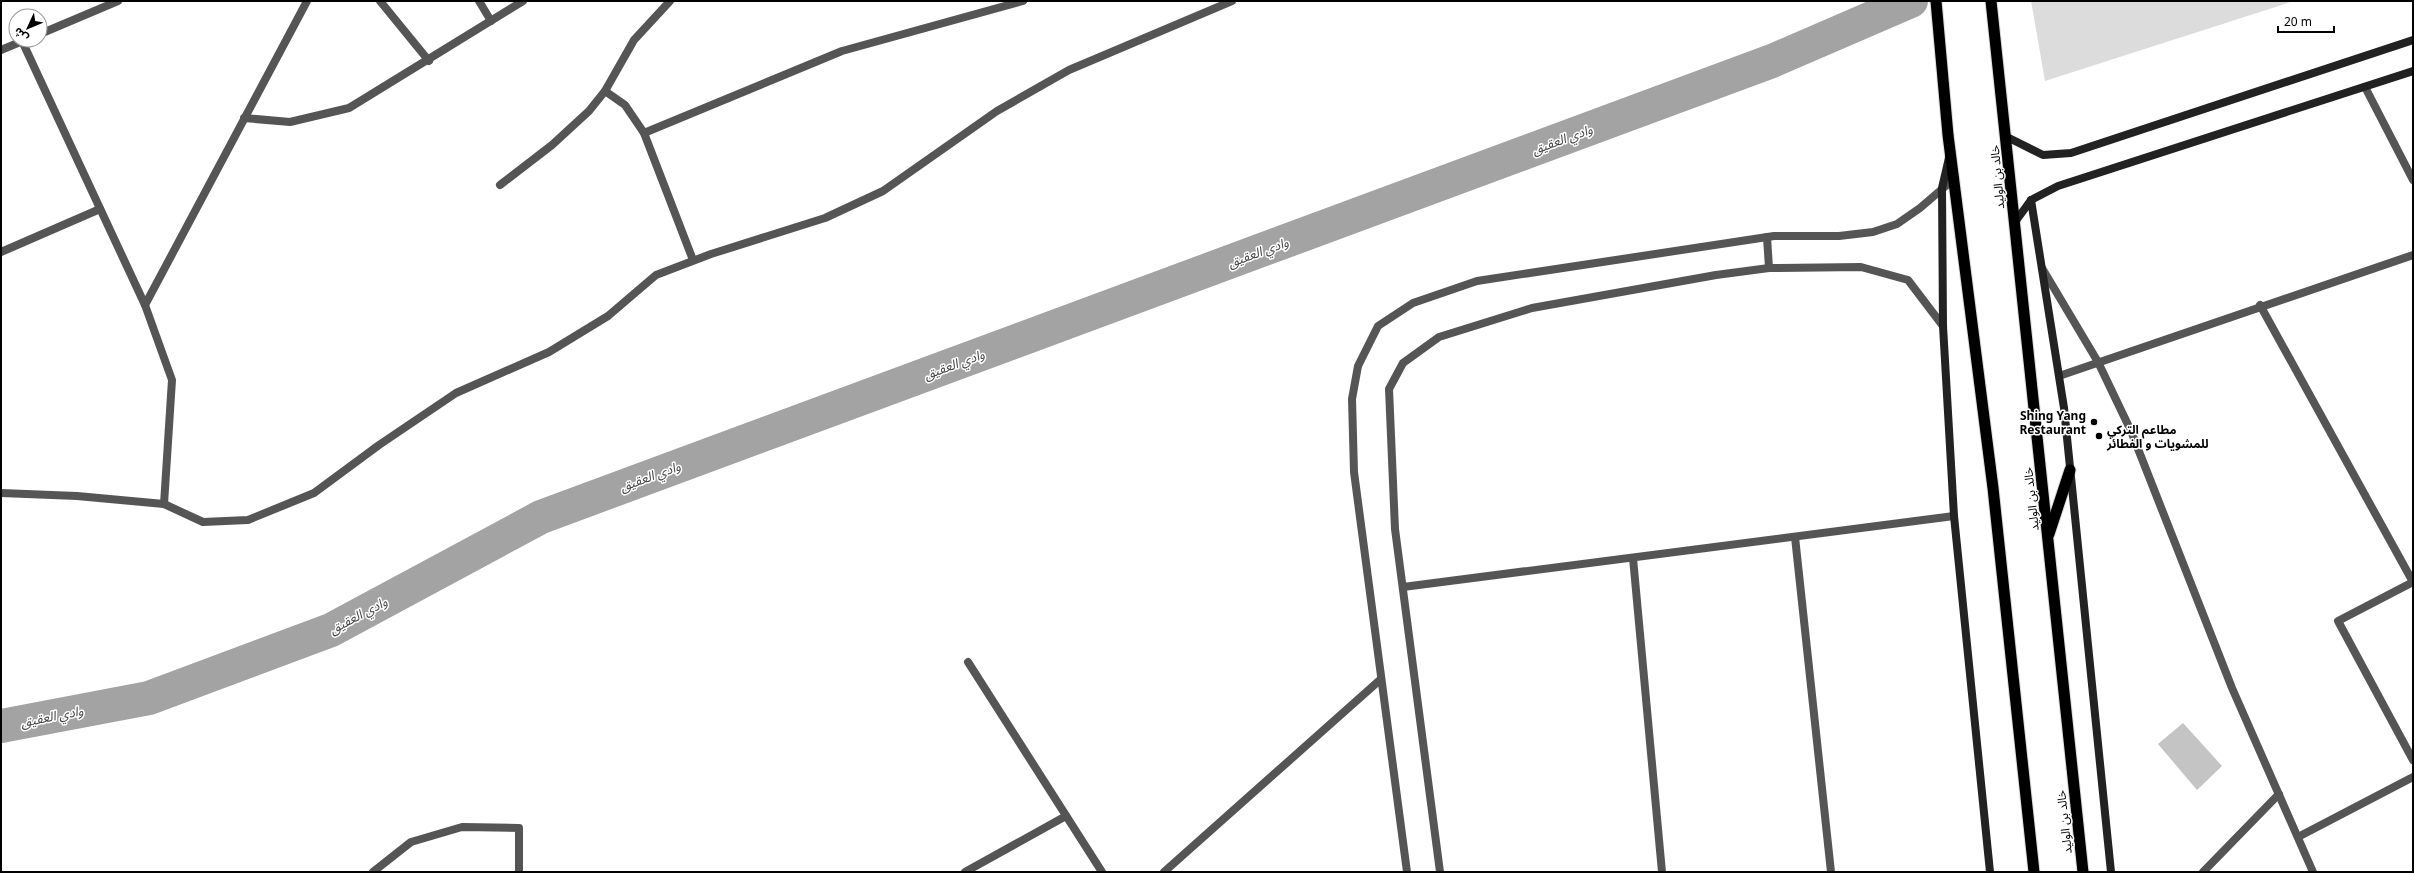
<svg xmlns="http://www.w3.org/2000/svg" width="2414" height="873" font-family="'Noto Sans','Noto Sans Arabic',sans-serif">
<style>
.green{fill:#dcdcdc}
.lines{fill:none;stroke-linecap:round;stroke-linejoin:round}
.river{stroke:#a3a3a3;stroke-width:34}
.building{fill:#c4c4c4}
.trunk-casing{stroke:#dbdbdb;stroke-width:13}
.minor{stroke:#555;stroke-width:8}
.tertiary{stroke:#555;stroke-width:8}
.secondary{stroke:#222;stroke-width:8}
.trunk{stroke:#000;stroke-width:11}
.poi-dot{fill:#000;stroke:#fff;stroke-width:1.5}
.labels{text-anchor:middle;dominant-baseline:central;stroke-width:3;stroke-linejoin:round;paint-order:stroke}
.street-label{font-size:12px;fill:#000;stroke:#fff}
.poi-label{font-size:12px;font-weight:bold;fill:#000;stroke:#fff;text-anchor:end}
.water-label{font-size:13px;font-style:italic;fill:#444;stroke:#fff}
</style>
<rect width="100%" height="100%" fill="#fff"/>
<path class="green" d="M2031 1H2294L2045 81Z"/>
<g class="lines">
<path class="river" d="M1 726 149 698 331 630 541 517 1772 61 1911 1"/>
</g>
<path class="building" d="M2183 723 2222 766 2197 790 2158 744Z"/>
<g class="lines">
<g class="trunk-casing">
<g id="trunk">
<path d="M1936 1 1948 135 1993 488 2034 872"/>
<path d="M1991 1 2083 872"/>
<path d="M2049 534 2070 470"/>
</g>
</g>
<g class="minor">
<path d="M380 1 429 61"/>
<path d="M479 1 491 21"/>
<path d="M40 34 118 1"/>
<path d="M22 41 145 305 172 380 164 504"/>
<path d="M1 50 25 40"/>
<path d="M2365 87 2413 180"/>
<path d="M605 91 625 105 644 133 693 260"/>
<path d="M244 118 290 122 349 108 523 1"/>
<path d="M644 133 842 51 1023 1"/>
<path d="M500 185 552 145 589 111 605 91 634 40 670 1"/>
<path d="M1 252 100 209"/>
<path d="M2042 268 2098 362 2131 431 2232 688 2313 872"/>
<path d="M145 305 307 1"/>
<path d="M2260 305 2413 582"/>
<path d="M2059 376 2413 255"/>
<path d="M1 493 77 496 164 504 203 522 248 520 314 493 379 445 456 393 549 352 608 316 656 275 711 254 825 218 883 191 997 111 1069 70 1232 1"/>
<path d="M1795 537 1831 872"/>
<path d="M1633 558 1662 872"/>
<path d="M2413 582 2338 621 2413 760"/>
<path d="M1403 587 1954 516"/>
<path d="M968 662 1102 872"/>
<path d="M2298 837 2413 777"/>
<path d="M373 872 411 842 462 827 519 828V872"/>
<path d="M965 872 1066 816"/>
<path d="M1164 872 1381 679"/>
<path d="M2203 872 2279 794"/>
</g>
<g class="tertiary">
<path d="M1767 237 1769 268"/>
<path d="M1407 872 1354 472 1352 399 1358 366 1378 326 1413 303 1477 281 1774 236H1839L1873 232 1897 224 1920 208 1955 178"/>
<path d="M1440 872 1395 529 1389 389 1403 363 1439 337 1532 308 1716 275 1769 268 1861 267 1908 280 1943 326"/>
</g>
<g class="secondary">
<path d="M2007 137 2043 155 2071 153 2413 40"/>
<path d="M1949 158 1942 188 1943 326 1954 516 1990 872"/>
<path d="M2031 200 2064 408 2111 872"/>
<path d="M2015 222 2031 200 2058 186 2413 71"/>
</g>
<use href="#trunk" class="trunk"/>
</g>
<g class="poi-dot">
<circle cx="2094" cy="422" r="4"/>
<circle cx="2099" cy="436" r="4"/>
</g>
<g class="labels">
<g class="street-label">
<text transform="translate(1997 177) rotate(-95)">خالد بن الوليد</text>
<text transform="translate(2031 499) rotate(-96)">خالد بن الوليد</text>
<text transform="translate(2064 822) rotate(-96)">خالد بن الوليد</text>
</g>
<g class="poi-label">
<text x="2086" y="415">Shing Yang<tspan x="2086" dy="14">Restaurant</tspan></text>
<text x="2107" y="429" text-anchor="start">مطاعم التركي<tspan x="2107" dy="14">للمشويات و الفطائر</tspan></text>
</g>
<g class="water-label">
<text transform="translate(1562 139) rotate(-20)">وادي العقيق</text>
<text transform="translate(1258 252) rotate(-20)">وادي العقيق</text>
<text transform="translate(954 364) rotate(-20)">وادي العقيق</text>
<text transform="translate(650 476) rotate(-20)">وادي العقيق</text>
<text transform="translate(358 615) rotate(-28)">وادي العقيق</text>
<text transform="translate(52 716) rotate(-11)">وادي العقيق</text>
</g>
</g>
<rect width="2414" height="873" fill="none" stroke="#000000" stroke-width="4"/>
<g transform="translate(28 28) rotate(226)"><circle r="19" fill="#ffffff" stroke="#999999"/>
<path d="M0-3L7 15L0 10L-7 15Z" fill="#000000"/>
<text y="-6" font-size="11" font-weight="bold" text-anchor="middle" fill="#000000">ش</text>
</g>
<path d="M2278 26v6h56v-6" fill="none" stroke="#000000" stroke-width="2"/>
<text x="2284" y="26" font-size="12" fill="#000000" stroke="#ffffff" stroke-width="3" paint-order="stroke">20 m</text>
</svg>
